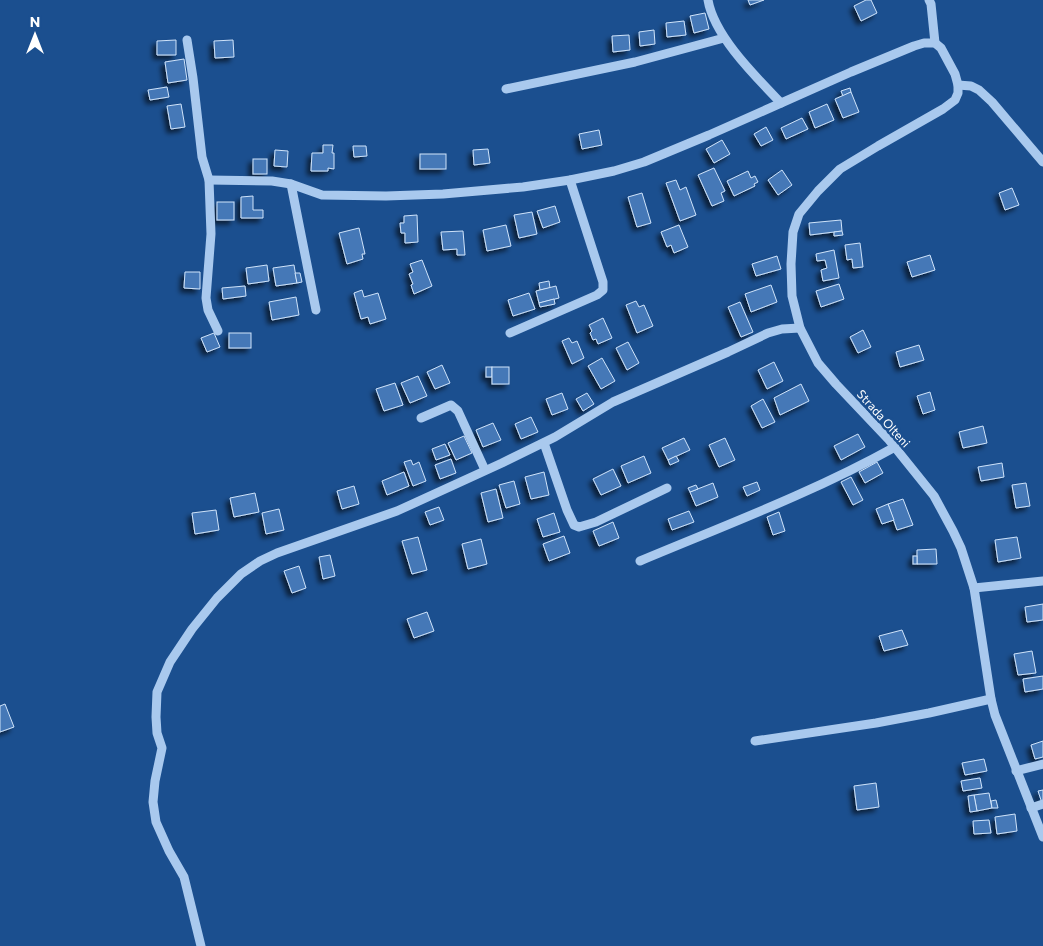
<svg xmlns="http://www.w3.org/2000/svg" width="1043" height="946" font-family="Commissioner,sans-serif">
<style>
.building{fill:#4478b7;stroke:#cfe3fa;filter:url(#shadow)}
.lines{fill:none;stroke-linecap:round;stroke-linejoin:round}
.minor{stroke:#a9c9ee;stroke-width:9}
.labels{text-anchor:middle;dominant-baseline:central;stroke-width:5;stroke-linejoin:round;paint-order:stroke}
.street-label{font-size:12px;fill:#fff;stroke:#1b4f8f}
</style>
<defs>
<filter id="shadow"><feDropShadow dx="-4" dy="4" stdDeviation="2.5" flood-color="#0009"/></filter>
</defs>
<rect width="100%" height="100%" fill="#1b4f8f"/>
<g class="building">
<path d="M748 0H764L750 5Z"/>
<path d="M866 0H871L877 13 861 21 854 6Z"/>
<path d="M705 13 709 29 694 33 690 16Z"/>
<path d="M684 21 686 35 667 37 666 23Z"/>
<path d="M654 30 655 44 640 46 639 32Z"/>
<path d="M629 35 630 50 613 52 612 36Z"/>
<path d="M176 40V55H157V41Z"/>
<path d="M233 40 234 57 215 58 214 41Z"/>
<path d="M184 59 187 80 168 83 165 62Z"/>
<path d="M167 87 169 97 150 100 148 90Z"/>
<path d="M850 88 851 92 843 96 841 91Z"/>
<path d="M851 92 859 112 843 118 835 99Z"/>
<path d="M181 104 185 127 171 129 167 106Z"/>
<path d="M827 104 834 120 815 128 809 112Z"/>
<path d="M802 118 808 129 786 139 781 128Z"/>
<path d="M766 127 773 140 761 146 754 134Z"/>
<path d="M599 130 602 145 582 149 579 134Z"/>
<path d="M722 140 730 154 714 163 706 149Z"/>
<path d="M323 145H333L332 153H334V169L328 168V171H311L312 153H323Z"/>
<path d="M353 146H366L367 156 354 157Z"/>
<path d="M488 149 490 163 474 165 473 150Z"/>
<path d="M275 150 288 151 287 167 274 166Z"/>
<rect x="420" y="154" width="26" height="15"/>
<rect x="253" y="159" width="14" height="15"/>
<path d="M714 168 725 191 721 193 724 201 712 206 698 175Z"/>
<path d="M782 170 792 185 778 195 768 180Z"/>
<path d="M748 171 751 178 755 176 758 182 754 184 755 186 734 196 727 181Z"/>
<path d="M676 180 680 190 686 187 696 215 680 221 666 183Z"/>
<path d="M1012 188 1019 205 1005 210 999 193Z"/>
<path d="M642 193 651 223 637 227 628 197Z"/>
<path d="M253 196V210H263V218H241V197Z"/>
<rect x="217" y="202" width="17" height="18"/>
<path d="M555 206 560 222 543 228 537 211Z"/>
<path d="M532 212 537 234 519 238 514 215Z"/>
<path d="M417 215 418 242 405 243V233H401L400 223H404V216Z"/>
<path d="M841 220 842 231 810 235 809 223Z"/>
<path d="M506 225 511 246 487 251 483 230Z"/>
<path d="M679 225 688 247 674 253 671 245 667 247 661 232Z"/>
<path d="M359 228 365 254H362L363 259 347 264 339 233Z"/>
<path d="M463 231 465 255H457V249L443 250 441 232Z"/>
<path d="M842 231 843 235 834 236V232Z"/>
<path d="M860 243 863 267 853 268 852 259 847 260 845 245Z"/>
<path d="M834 250 839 278 823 281 821 270 827 268 825 260 817 261 816 254Z"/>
<path d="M930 255 935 270 912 277 907 262Z"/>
<path d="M777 256 781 269 756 276 752 264Z"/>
<path d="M422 260 432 286 414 294 411 285 413 284 409 274 413 272 410 264Z"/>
<path d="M267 265 269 281 248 284 246 268Z"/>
<path d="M294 265 297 283 276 286 273 268Z"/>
<path d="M185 272H200V289L184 288Z"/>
<path d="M295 273H300L302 282 297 283Z"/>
<path d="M549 281 550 288 540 290 539 283Z"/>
<path d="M839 284 844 299 821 307 816 291Z"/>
<path d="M771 285 777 302 751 312 745 294Z"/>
<path d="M245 286 246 296 223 299 222 288Z"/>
<path d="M556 286 559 298 539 303 536 291Z"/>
<path d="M362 290 364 297 378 293 386 319 370 324 368 317 361 319 354 293Z"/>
<path d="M529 293 535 309 513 316 508 300Z"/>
<path d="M296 297 299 315 272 320 269 302Z"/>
<path d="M554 299 555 304 540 307 539 303Z"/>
<path d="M636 301 639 307 644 305 653 326 637 333 626 305Z"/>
<path d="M740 302 753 332 741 337 728 307Z"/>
<path d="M603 318 612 338 598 344 596 339 593 340 590 333 592 331 589 325Z"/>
<path d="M863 330 871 347 858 353 850 337Z"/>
<path d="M214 333 220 347 207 352 201 338Z"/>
<rect x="229" y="333" width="22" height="15"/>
<path d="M569 338 572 343 577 341 584 358 572 364 562 341Z"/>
<path d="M628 342 639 363 627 370 616 348Z"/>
<path d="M919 345 924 360 900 367 896 352Z"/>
<path d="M602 358 615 381 601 389 588 366Z"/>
<path d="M774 362 783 381 767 389 758 370Z"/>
<path d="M442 365 450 383 435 389 427 372Z"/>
<rect x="486" y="367" width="6" height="10"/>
<rect x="492" y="367" width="17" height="17"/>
<path d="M418 376 427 396 410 403 401 383Z"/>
<path d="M395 383 403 405 384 411 376 389Z"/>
<path d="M801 384 809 401 780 415 774 398Z"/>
<path d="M930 392 935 410 923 414 917 396Z"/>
<path d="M562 393 568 409 552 415 546 399Z"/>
<path d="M587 393 594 404 583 411 576 399Z"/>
<path d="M763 399 775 422 762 428 751 406Z"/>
<path d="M531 417 538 432 521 439 515 424Z"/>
<path d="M493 423 501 440 483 447 476 430Z"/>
<path d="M983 426 987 443 963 448 959 432Z"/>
<path d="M858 434 865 447 841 460 834 446Z"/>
<path d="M464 436 472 453 456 460 448 443Z"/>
<path d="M684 438 690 450 668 460 662 448Z"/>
<path d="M725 438 735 460 719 467 709 445Z"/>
<path d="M445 444 450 455 436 460 432 449Z"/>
<path d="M644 456 651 473 628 483 621 466Z"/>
<path d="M676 456 679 461 670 465 668 460Z"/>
<path d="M451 459 456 473 440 479 435 465Z"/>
<path d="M411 460 413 465 419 462 426 481 413 486 404 462Z"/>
<path d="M877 462 883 473 865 483 859 472Z"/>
<path d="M1002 463 1004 477 981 481 978 467Z"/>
<path d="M613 469 621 486 601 495 593 479Z"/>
<path d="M404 472 409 486 387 495 382 481Z"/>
<path d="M544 472 549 495 531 499 525 477Z"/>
<path d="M851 477 863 500 853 505 841 482Z"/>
<path d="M514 481 520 504 506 508 499 485Z"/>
<path d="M757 482 760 490 747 496 743 487Z"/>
<path d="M713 483 718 497 696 506 690 492Z"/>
<path d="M1026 483 1030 506 1016 508 1012 485Z"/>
<path d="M696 485 698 489 690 492 688 488Z"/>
<path d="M354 486 359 504 342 509 337 491Z"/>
<path d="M496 489 503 518 488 522 481 493Z"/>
<path d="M255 493 259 512 234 517 230 498Z"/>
<path d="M903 499 913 525 897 530 888 504Z"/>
<path d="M888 504 894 520 882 524 876 509Z"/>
<path d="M439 507 444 520 430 525 425 512Z"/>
<path d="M279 509 284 530 266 534 262 513Z"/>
<path d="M216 510 219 530 195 534 192 513Z"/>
<path d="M689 511 694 522 672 530 668 519Z"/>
<path d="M779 512 785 531 773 535 767 517Z"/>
<path d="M554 513 560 532 543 537 537 519Z"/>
<path d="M613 522 619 538 599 546 593 531Z"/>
<path d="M564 536 570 553 549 561 543 544Z"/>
<path d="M418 537 427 570 412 574 402 541Z"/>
<path d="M1017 537 1021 558 998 562 995 540Z"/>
<path d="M481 539 487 564 468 569 462 544Z"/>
<path d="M936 549 937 564H917V550Z"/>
<path d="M330 555 335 576 323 579 319 557Z"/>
<rect x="913" y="556" width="4" height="8"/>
<path d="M299 566 306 588 292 593 284 571Z"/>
<path d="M1043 604V620L1027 622 1025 607Z"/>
<path d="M427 612 434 631 414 638 407 619Z"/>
<path d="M902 630 908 645 884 651 879 636Z"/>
<path d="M1032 651 1036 673 1018 675 1014 654Z"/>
<path d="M1043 676V689L1025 692 1023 679Z"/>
<path d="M5 704 14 727 0 732V706Z"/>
<path d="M1043 741V757L1035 759 1031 745Z"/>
<path d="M984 759 987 771 965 775 962 763Z"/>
<path d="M980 778 982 788 963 791 961 781Z"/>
<path d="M876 783 879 807 857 810 854 786Z"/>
<path d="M1043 790V803H1042L1038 791Z"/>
<path d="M989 793 992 808 977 811 974 795Z"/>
<path d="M974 795 977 811 970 812 968 796Z"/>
<path d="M996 800 998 808H992L991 801Z"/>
<path d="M1015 814 1017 831 997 834 995 817Z"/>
<path d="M989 820 991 833 974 834 973 821Z"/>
</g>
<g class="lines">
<g class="minor">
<path d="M708 0C714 36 756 77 781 103"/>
<path d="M929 0 931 4 935 43"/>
<path d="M187 40 193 78 202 157 209 180 211 234 206 298 208 310 218 331"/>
<path d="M958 85 971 86 979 90 992 102 1043 162"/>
<path d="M506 89 635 62 724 38"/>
<path d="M209 180 272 181 291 184 322 195 386 196 443 194 523 187 570 180 614 171 644 162 709 135 851 72 914 46 924 43H935L941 48 955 74 958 85V93L955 100 943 109 878 146 840 169 818 191 799 214 793 232 791 264 792 296 800 328 818 363 836 384 889 440 934 496 953 531 961 548 974 588 991 699 995 715 1043 837"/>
<path d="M291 184 316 310"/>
<path d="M510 333 597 295 603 290V282L570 180"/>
<path d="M421 418 451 405 458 411 485 470"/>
<path d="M544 443 567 510 574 525 579 527 596 522 667 488"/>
<path d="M640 561C726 525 814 492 895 447"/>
<path d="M974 588 1043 581"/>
<path d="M755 741 876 723 929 713 991 699"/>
<path d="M1016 771 1043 764"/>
<path d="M1031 808 1043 804"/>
<path d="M201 946 184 877 169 851 156 822 153 802 155 781 162 748 157 733 156 717 157 692 170 662 192 629 217 598 241 574 260 561 277 553 397 511 502 463 555 437 613 402 728 352 768 333 782 329 800 328"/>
</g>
</g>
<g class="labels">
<g class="street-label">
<text transform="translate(884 418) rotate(48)">Strada Olteni</text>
</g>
</g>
<g transform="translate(35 35)" stroke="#1b4f8f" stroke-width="4" paint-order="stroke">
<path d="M0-4L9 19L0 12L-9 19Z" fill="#ffffff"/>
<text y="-8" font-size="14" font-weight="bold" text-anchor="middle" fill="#ffffff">N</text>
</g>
</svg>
